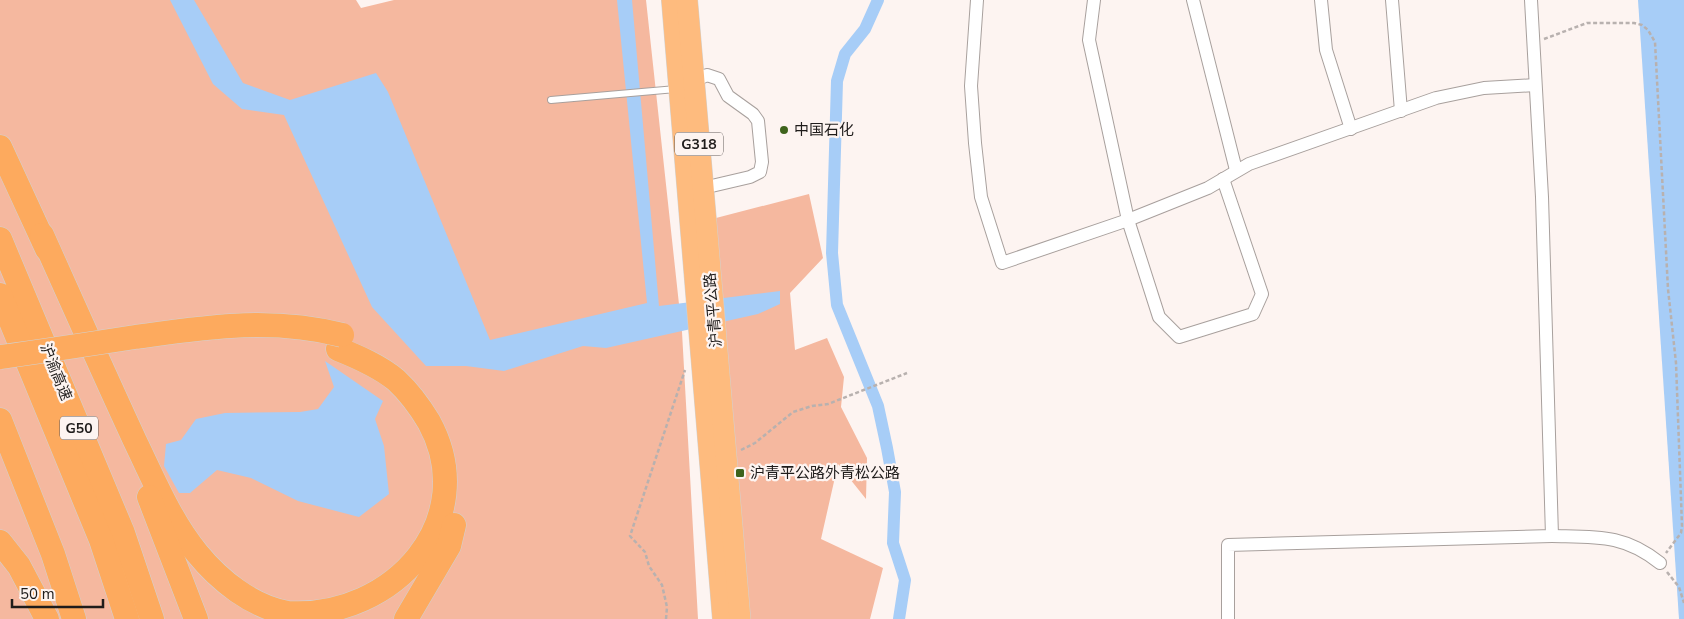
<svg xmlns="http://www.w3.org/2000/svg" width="1684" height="619" font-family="'Nunito Sans','Noto Sans SC',sans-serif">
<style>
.green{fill:#f5b89f}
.water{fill:#a7cdf7}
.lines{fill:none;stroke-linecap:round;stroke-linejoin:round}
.canal{stroke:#a7cdf7;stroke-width:12}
.service-casing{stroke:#a8a09d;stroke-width:8}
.minor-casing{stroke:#a8a09d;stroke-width:14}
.trunk-casing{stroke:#d2d2d1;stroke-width:22}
.motorway-casing{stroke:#d2d2d1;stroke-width:25}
.path{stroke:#b8b1af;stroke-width:2.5;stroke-dasharray:4 2.5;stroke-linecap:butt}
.service{stroke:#fff;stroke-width:6}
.minor{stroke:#fff;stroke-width:12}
.trunk{stroke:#febb7e;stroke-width:21}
.motorway{stroke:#fdaa5e;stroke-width:24}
.motorway-bridge-casing{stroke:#d2d2d1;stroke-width:25;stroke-linecap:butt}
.motorway-bridge{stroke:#fdaa5e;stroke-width:24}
.poi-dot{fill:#3e631c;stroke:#fdf4f1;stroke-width:2}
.labels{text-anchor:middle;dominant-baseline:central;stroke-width:4.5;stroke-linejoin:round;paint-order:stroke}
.shield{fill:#fdf4f1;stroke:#625d5b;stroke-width:1}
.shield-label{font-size:14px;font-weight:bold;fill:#1f1c1b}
.poi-label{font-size:15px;fill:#1f1c1b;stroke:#fdf4f1;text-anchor:start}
.street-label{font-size:15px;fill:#1f1c1b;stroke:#fdf4f1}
</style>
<rect width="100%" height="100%" fill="#fdf4f1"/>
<g class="green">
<path d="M0 0H356L361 8 394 0H646L682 332 698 619H0Z"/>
<path d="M809 194 823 258 790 293 795 350 827 338 844 377 841 407 867 458 866 499 838 464 821 539 883 568 870 619H748L716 218Z"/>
</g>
<g class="water">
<path d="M170 0H194L243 83 290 100 376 73 388 92 490 340 647 303 617 0H632L659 306 780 291V304L758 314 606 348 583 346 504 371 466 366H426L372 307 284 115 242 109 213 84Z"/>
<path d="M1638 0H1684V619H1679Z"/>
<path d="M325 361 383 401 375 419 384 446 389 494 359 517 298 501 251 478 217 470 190 493H179L164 466 166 444 181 440 196 419 225 413 300 412 318 409 334 387Z"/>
</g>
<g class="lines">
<path class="canal" d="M878 0 865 29 845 54 837 81 832 253 837 305 878 406 887 448 895 492 893 543 905 580 899 619"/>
<g class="service-casing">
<path id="service" d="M551 100 676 89"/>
</g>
<g class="minor-casing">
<g id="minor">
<path d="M977 0 971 86 975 143 981 197 1002 263 1128 220 1208 188 1249 164 1436 98 1484 88 1535 85"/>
<path d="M1094 0 1089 40 1128 220 1159 317 1179 337 1253 314 1262 294 1223 179"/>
<path d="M1193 0 1236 170"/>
<path d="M1321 0 1326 50 1351 129"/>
<path d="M1392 0 1401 111"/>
<path d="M690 83 707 75 719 79 728 96 753 114 758 121 762 162 760 172 750 177 703 188"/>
<path d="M1552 536C1597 537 1624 534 1660 563"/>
<path d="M1228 619V545L1552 536 1542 197 1531 0"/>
</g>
</g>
<g class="trunk-casing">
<g id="trunk">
<path d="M672 0 723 619"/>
<path d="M687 0 740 619"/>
</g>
</g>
<g class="motorway-casing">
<g id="motorway">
<path d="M0 147 47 249"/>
<path d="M42 235C73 304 103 372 135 441 153 478 170 520 197 553 219 580 252 607 288 613 395 619 482 519 429 422 420 407 409 392 396 380 379 366 358 357 338 349"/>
<path d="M0 239 123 533 152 619"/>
<path d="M0 295 101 540 127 619"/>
<path d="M0 420 53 554 74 619"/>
<path d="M149 497 196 619"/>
<path d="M0 542 19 566 47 619"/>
<path d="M406 619 449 546 454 525"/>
</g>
</g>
<g class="path">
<path d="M1544 39 1587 23H1634L1642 25 1648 30 1655 42 1668 289 1676 363 1682 526 1681 533 1666 553"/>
<path d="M741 450 755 443 793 412 812 406 828 404 907 373"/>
<path d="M1667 572 1679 587 1684 603"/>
<path d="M666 619 667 607 662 585 649 566 645 552 630 536 685 370"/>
</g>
<use href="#service" class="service"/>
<use href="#minor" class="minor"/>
<use href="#trunk" class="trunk"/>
<use href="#motorway" class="motorway"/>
<g class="motorway-bridge-casing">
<path id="motorway-bridge" d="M0 357C45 351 90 344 135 337 208 327 270 317 342 335"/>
</g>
<use href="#motorway-bridge" class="motorway-bridge"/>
</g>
<g class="poi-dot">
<circle cx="784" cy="130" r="5"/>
<rect x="735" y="468" width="10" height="10" rx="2.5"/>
</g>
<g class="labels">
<g class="shield">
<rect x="675" y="132.5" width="48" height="23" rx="4"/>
<rect x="60" y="416.5" width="38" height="23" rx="4"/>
</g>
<g class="shield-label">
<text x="699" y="144">G318</text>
<text x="79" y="428">G50</text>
</g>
<g class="poi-label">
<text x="794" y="130">中国石化</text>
<text x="750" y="473">沪青平公路外青松公路</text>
</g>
<g class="street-label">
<text transform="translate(713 310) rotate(-95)">沪青平公路</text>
<text transform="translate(56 372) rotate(68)">沪渝高速</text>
</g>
</g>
<path d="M12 599v8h91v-8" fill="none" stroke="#1f1c1b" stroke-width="2.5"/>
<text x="20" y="599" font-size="15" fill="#1f1c1b" stroke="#fdf4f1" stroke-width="4" paint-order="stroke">50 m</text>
</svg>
